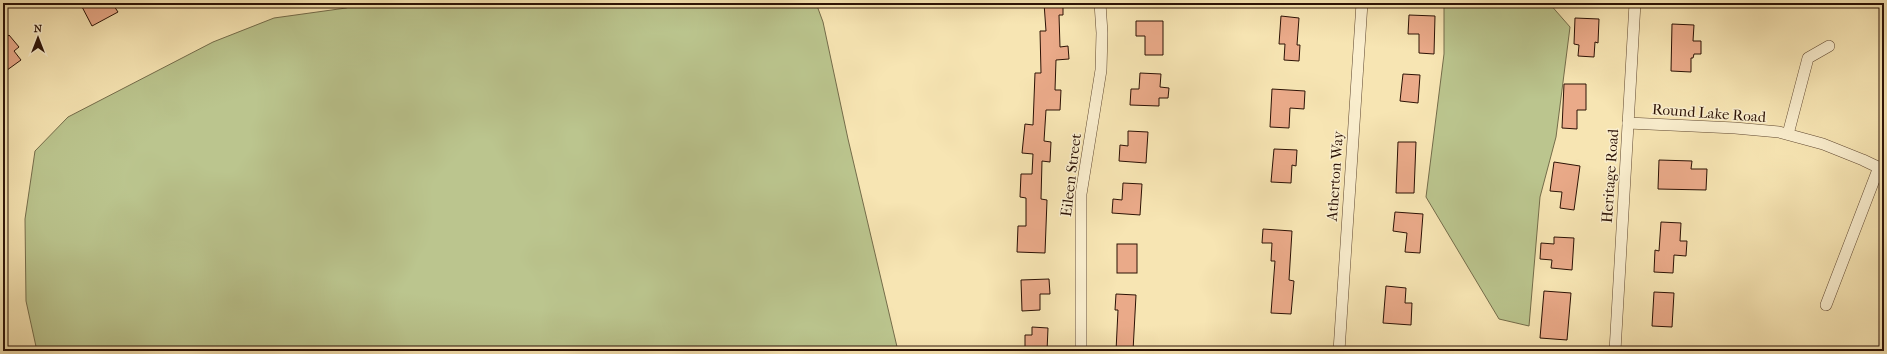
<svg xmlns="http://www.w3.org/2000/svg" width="1887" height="354" font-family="'IM FELL French Canon',serif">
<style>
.green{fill:#bbc58e;stroke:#746c4a}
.building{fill:#eaaa89;stroke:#2c1205}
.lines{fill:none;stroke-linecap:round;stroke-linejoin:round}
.street-casing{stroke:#5f4730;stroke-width:12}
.street{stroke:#faeece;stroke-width:11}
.labels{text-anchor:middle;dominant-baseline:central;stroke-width:3;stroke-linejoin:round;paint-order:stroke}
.street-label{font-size:15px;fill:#2c1205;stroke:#faeece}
</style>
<rect width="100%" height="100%" fill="#f7e5b3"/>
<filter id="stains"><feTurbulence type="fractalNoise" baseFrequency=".005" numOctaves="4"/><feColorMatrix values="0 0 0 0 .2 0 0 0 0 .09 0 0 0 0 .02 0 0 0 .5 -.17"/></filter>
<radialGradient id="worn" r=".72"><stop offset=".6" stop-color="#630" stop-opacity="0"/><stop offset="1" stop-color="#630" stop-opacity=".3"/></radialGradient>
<g class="green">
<path d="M361 3H816L823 22 848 139 898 351H37L26 301 25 219 35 151 68 117 213 42 274 18 346 8Z"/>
<path d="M1444 3H1549L1570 27 1556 137 1540 197 1529 326 1499 319 1426 197 1444 54Z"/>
</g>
<g class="building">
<path d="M80 3H112L118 12 92 26Z"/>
<path d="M1044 3H1063V15H1059L1060 47 1068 46 1069 59 1056 60 1055 90H1061L1060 110H1046L1044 141 1051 142 1050 162 1042 161 1041 199 1047 200 1045 253 1017 252 1018 226H1026V198L1020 197 1021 174H1032L1033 154 1022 153 1025 124 1033 125 1035 73H1041L1040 31H1046Z"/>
<path d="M1409 15 1435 16 1434 54 1419 53V34H1408Z"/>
<path d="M1281 16 1299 18 1297 45H1300L1299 61 1284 60 1285 44H1279Z"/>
<path d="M1575 18 1599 19 1598 43 1595 42 1594 57 1578 56 1579 45 1574 44Z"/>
<path d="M1136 21H1163V55H1145V36H1136Z"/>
<path d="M1672 24 1694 25 1693 41H1701V54H1694L1693 58H1691V72L1671 71Z"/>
<path d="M9 35 19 47 14 51 21 60 3 73V37L4 39Z"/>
<path d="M1140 73 1161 74 1160 87 1169 88 1168 98H1159V106L1130 105 1131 89H1139Z"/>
<path d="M1403 74 1420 75 1418 103 1400 101Z"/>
<path d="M1564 84H1586V110H1577V129L1562 128Z"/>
<path d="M1272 89 1305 91 1304 109 1290 108 1289 128 1270 127Z"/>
<path d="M1128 131 1148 132 1146 163 1119 161 1120 145 1128 146Z"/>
<path d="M1398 142H1416L1414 193H1396Z"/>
<path d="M1274 149 1297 150 1296 166 1292 165 1291 183 1271 182Z"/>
<path d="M1659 160 1692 161 1691 169H1707L1706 190 1658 189Z"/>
<path d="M1554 162 1580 166 1574 210 1560 208 1562 192 1550 191Z"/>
<path d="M1123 183 1142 184 1140 215 1112 213 1113 199 1122 200Z"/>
<path d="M1395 212 1423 214 1420 253 1405 252 1407 233 1393 231Z"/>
<path d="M1661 222 1681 223 1680 241H1687L1686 256 1674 255 1673 273 1654 272 1655 250 1659 251Z"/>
<path d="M1263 229 1292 231 1289 280 1294 281 1291 314 1271 313 1275 261H1271L1272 243H1262Z"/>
<path d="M1554 237 1574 238 1572 270 1551 268 1552 260 1540 259 1541 243 1554 244Z"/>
<rect x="1117" y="244" width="20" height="29"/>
<path d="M1049 279 1050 294H1040V310L1022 311 1021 280Z"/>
<path d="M1386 286 1406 288 1405 303H1412L1411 325 1383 323Z"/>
<path d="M1544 291 1571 293 1567 340 1540 338Z"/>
<path d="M1654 292 1674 293 1672 327 1652 326Z"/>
<path d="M1116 294 1136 295 1133 351H1116L1118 310H1115Z"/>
<path d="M1032 327 1048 328 1047 351H1025V335H1032Z"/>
</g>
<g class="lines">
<g class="street-casing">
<g id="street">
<path d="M1628 123 1735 128 1779 132 1823 144 1863 160 1884 170"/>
<path d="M1788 134 1808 58 1829 46"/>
<path d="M1826 305 1879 167"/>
<path d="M1081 351V194L1101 70 1102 33 1100 3"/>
<path d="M1339 351 1362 3"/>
<path d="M1615 351 1635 3"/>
</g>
</g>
<use href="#street" class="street"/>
</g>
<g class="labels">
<g class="street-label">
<text transform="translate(1709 113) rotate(4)">Round Lake Road</text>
<text transform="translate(1071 175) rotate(-83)">Eileen Street</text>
<text transform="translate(1335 176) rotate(-86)">Atherton Way</text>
<text transform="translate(1610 176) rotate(-86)">Heritage Road</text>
</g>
</g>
<rect width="1887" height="354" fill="none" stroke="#f7e5b3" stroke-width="16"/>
<rect x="4" y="4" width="1879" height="346" fill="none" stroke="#2c1205" stroke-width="2"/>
<rect x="8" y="8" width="1871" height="338" fill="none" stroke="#2c1205"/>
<g transform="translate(38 38)" stroke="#faeece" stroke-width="3" paint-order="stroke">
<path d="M0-3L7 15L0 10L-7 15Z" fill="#2c1205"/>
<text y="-6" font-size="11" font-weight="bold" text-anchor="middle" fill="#2c1205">N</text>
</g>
<rect width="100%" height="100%" filter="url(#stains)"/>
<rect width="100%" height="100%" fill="url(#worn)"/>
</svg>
